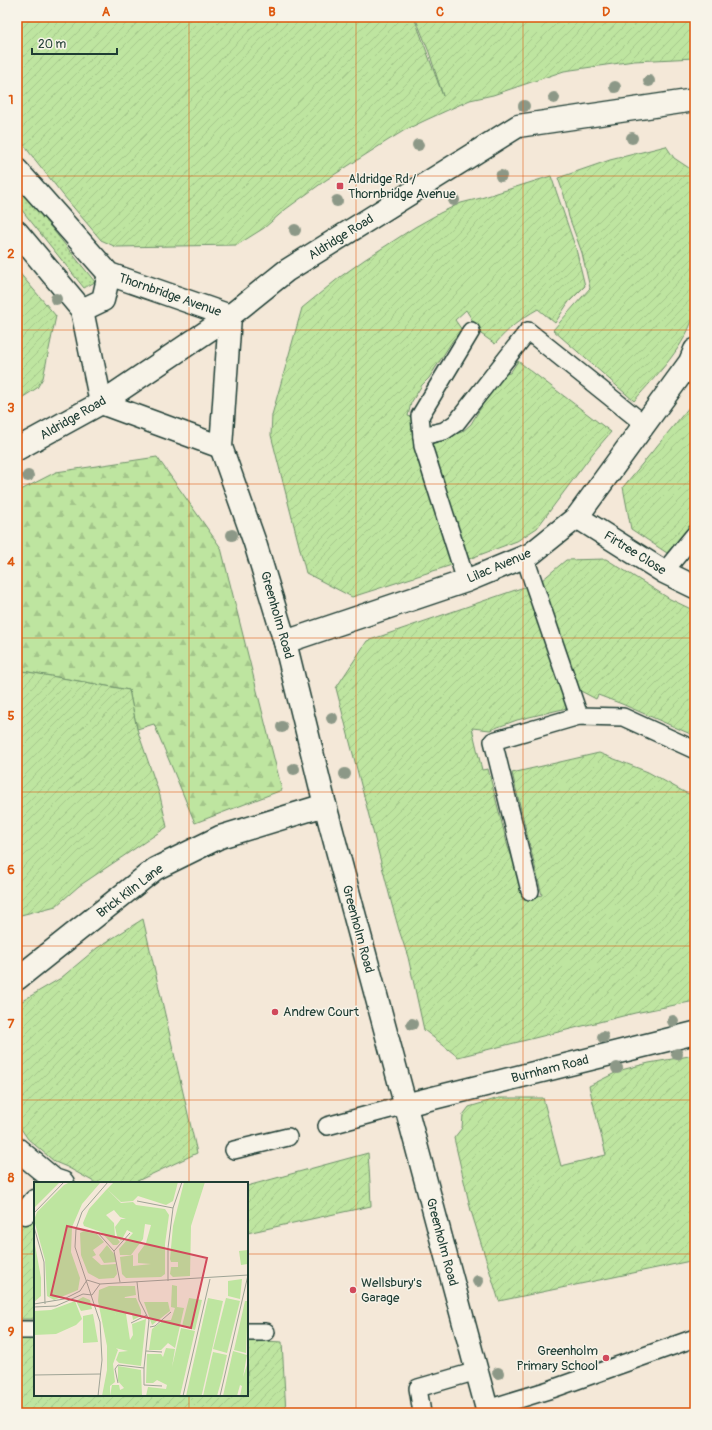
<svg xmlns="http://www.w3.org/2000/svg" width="712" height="1430" font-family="Pangolin,sans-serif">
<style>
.grass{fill:url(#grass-dots);stroke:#6e916a}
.forest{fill:url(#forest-firs);stroke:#6e916a}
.garden{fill:url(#garden-furrows);stroke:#6e916a}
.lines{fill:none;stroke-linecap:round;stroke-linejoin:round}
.service-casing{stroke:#1f3d34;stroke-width:20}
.minor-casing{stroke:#1f3d34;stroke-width:25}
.tertiary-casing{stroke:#1f3d34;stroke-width:25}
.service{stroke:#f7f3e8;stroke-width:17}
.minor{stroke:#f7f3e8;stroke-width:22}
.tertiary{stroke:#f7f3e8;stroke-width:22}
.tree{fill:#8c9887}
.grid{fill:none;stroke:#de580e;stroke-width:1;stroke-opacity:0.55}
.poi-dot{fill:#d1495b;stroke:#f7f3e8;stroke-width:1.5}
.labels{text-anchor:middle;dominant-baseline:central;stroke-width:3;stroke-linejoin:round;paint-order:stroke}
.poi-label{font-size:13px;fill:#1f3d34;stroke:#f7f3e8;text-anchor:start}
.street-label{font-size:13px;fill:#1f3d34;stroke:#f7f3e8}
.inset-road{fill:none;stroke:#9fa496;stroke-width:1}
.view{fill:#d1495b;fill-opacity:0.15;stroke:#d1495b;stroke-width:2}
.inset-edge{fill:none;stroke:#1f3d34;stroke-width:2}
.neatline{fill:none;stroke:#de580e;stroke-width:1.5}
.grid-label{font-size:13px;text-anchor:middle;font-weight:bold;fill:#de580e}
</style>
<defs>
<pattern id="grass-dots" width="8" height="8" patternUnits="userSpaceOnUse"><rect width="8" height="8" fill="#bee5a0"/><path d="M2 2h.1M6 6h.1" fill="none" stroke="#a3c58a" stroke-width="1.8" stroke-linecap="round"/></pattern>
<pattern id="forest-firs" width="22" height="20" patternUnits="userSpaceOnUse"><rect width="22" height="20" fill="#bee5a0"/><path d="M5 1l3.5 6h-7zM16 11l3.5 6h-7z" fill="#a3c58a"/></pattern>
<pattern id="garden-furrows" width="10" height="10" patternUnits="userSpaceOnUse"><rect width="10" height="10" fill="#bee5a0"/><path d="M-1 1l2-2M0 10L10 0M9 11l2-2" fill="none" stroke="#a3c58a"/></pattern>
</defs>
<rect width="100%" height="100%" fill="#f4e8d8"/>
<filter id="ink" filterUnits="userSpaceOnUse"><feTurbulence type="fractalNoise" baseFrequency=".025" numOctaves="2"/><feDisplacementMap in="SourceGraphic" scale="8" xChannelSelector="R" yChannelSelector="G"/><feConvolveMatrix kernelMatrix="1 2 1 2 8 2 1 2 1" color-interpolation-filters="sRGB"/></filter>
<g filter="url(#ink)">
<path class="grass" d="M17 185 95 282 84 288 17 204Z"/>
<path class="forest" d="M157 457 221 548 282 790 195 823 154 724 137 729 129 690 17 670V492L56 472Z"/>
<g class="garden">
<path d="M17 17H414L443 96 429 52 415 17H695V58L634 61 564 71 493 95 470 100 426 120 405 130 387 141 326 180 286 209 264 228 237 245 116 247 101 240 63 195 29 152 17 135Z"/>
<path d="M666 146 674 158 695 172V311C686 347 657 374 634 401L553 330 590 288 582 253 569 217 564 195 558 178 610 160Z"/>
<path d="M551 176 576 249 585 286 568 303 555 323 538 309C520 319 508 329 495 344L481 334 466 310 455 320 462 330 453 340 429 378 422 385 411 403 408 416 414 418 455 564 352 597 306 573 271 435 272 415 302 308 340 277 364 260 415 227 440 213 461 203 481 198Z"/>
<path d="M17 270 56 316 43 378 37 388 17 401Z"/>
<path d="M518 361 611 432 593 453 537 528 517 541 466 560 429 447 442 437 462 432 471 424 497 380 502 374 510 373Z"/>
<path d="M695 400V520L667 553 631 529 623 487Z"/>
<path d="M606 559 670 599 695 611V736L622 704 598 695 596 699 575 688 541 581 566 560Z"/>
<path d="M530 585 571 707 517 720 490 730 472 728 482 770 488 769 508 847 518 872 523 899 542 895 512 773 599 753 648 772 686 793 695 795V1001L635 1013 458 1057 424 1030 408 957 399 930 392 905 336 688 367 641Z"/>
<path d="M17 670 129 690 137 729 160 796 167 827 79 886 56 906 17 916Z"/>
<path d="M143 919 197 1153 133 1183H96L67 1167 55 1162 28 1139 17 1123V1004L61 978 97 948Z"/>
<path d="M695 1055V1260L499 1301 471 1211 454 1138 462 1128 463 1115 469 1107 499 1098H543L561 1166 606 1155 589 1086 621 1070 649 1063Z"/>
<path d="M368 1153 370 1183 371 1206 247 1233V1186Z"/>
<path d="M17 1211 35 1215V1319H17Z"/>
<path d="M17 1334 35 1338V1395H247V1340L282 1342 286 1413H17Z"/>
</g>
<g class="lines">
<g class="service-casing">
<g id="service">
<path d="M422 436 444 431 456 423 528 331 644 424"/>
<path d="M525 558 579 716"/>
<path d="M664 572 695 534"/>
<path d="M466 581 423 446 420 416 471 331"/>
<path d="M530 891 493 741 579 716 623 717 695 750"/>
<path d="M327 1126 405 1105"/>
<path d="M234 1150 288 1137"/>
<path d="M17 1330H35"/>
<path d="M247 1332H266"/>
<path d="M487 1409 552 1389 695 1338"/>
<path d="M422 1413 418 1388 477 1371"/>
</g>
</g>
<g class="minor-casing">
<g id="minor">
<path d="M17 170 109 274 230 316 221 447 255 543 285 642 325 805 488 1413"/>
<path d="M17 232 82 310 101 403 221 447"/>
<path d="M82 310 103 300 109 274"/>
<path d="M577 517 664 572 695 587"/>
<path d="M285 642 466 581 531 554 577 517 690 362 695 350"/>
<path d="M17 979 155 869 220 837 325 805"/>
<path d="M405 1105 695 1033"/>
<path d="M17 1149 54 1180 63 1183"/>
<path d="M25 1213 35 1201"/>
</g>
</g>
<g class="tertiary-casing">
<path id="tertiary" d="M17 449 101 403 230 316 286 271 518 126 695 100"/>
</g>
<use href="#service" class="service"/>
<use href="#minor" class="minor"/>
<use href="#tertiary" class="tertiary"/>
</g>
<g class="tree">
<circle cx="649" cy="81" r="6"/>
<circle cx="615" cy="87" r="6"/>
<circle cx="554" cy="98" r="6"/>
<circle cx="524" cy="106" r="6"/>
<circle cx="632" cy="138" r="6"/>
<circle cx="418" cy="145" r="6"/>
<circle cx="501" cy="176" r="6"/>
<circle cx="454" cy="200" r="6"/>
<circle cx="337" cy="201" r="6"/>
<circle cx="295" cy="230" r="6"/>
<circle cx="56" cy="299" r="6"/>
<circle cx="28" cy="476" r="6"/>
<circle cx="232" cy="535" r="6"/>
<circle cx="332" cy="718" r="6"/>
<circle cx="282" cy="727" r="6"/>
<circle cx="294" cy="769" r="6"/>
<circle cx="345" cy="774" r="6"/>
<circle cx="673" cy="1021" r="6"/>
<circle cx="412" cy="1024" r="6"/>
<circle cx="603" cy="1037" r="6"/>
<circle cx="677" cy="1054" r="6"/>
<circle cx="617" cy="1068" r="6"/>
<circle cx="478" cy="1281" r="6"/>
<circle cx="498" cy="1373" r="6"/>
</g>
</g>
<path class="grid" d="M189 17V1183M356 17V1413M523 17V1413M17 176H695M17 330H695M17 484H695M17 638H695M17 792H695M17 946H695M17 1100H695M17 1254H35M247 1254H695M189 1395V1413"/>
<g class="poi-dot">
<rect x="336" y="182" width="8" height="8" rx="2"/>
<circle cx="275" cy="1012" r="4"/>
<circle cx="353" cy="1290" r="4"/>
<circle cx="606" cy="1358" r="4"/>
</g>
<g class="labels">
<g class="poi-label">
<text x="348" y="179">Aldridge Rd /<tspan x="348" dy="15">Thornbridge Avenue</tspan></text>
<text x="283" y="1012">Andrew Court</text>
<text x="361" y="1283">Wellsbury's<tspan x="361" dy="15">Garage</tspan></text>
<text x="598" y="1351" text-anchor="end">Greenholm<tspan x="598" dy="15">Primary School</tspan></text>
</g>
<g class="street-label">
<text transform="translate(341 237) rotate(-32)">Aldridge Road</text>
<text transform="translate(170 295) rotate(19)">Thornbridge Avenue</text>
<text transform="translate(73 418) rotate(-30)">Aldridge Road</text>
<text transform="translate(635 553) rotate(32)">Firtree Close</text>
<text transform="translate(499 566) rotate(-23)">Lilac Avenue</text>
<text transform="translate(277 615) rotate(74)">Greenholm Road</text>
<text transform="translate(130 891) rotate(-37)">Brick Kiln Lane</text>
<text transform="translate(358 929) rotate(75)">Greenholm Road</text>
<text transform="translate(550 1069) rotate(-14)">Burnham Road</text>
<text transform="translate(442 1242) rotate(75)">Greenholm Road</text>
</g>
</g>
<g transform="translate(34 1182)">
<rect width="214" height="214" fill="#f4e8d8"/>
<path d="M75 104H101L102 113 91 115 81 133V165L84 168 79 182 81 200 76 204V214H68L73 188V164L64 119 65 108Z" fill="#bee5a0"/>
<path d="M214 68V82L207 83 205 69Z" fill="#bee5a0"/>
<path d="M0 0H26L0 26ZM36 0 66 1 48 22 38 45 37 70 46 96 44 108 20 118 13 114 11 78 0 38 3 30 30 3ZM80 0H144L139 19 132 23 104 14 99 19 87 20 73 7ZM150 0H171L157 44 156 94 139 95 136 92 137 85H144V80H137L136 77 139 44ZM73 7 87 21 99 20 102 23 131 27 135 33 131 62V92L127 95 92 96 88 92 86 75 99 73V84L117 82 104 81V72L112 61 117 43 111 42 109 57 97 73H86L85 67 99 51 93 48 87 59 83 54 81 45 87 37H92L86 35 80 28 72 33 80 41 81 54 86 60 83 63H79L67 50 50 44 49 41 55 27ZM50 49 63 52 70 60 59 68 62 73 58 75 67 83 82 82 83 92 80 96 65 97 54 91 47 73 46 51ZM0 57 7 96V114L0 120ZM73 63 81 73 82 80 70 81 65 73ZM208 97 206 117 194 114V99ZM138 103 143 104V125L150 126 141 166 134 161 127 168H115L118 147 130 138H137L141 126 137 125ZM49 115 56 118 58 127 47 129 42 119ZM87 116H102L107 128V134L99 138 98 132H92L96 158 99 153 98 142 112 137 107 184 85 181 82 178 85 170 94 169 81 166V133ZM155 116 168 118 161 148 148 144ZM174 116 189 119 168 212 167 214H152ZM192 116 206 119 193 171 179 167ZM41 119 48 137 42 143 22 152 0 153V129L17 128ZM211 119H214L212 171 200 168ZM110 120H134L136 129 118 143ZM59 132 64 160 49 161V134ZM147 146 161 149 146 214H112L114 205 132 207 133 203 123 198 119 201H112L113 172H127L129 175 132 166 141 167 138 185ZM199 169 213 173 209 195 214 180V214H206L208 204 206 203 203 214H189ZM179 170 193 173 188 196 183 214H169ZM84 184 107 188 108 214H76L78 203H85L86 208 90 206 84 199Z" fill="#bee5a0"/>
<path class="inset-road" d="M103 19 139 26M0 31 30 0M0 45 10 80 11 122M42 47 64 51 80 69 86 100M80 69 96 51M134 99V66L139 26 148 0M103 100 105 118 115 138 110 186V203L128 204M0 122 30 117 46 109 53 98 66 102 214 93M0 125 22 124 49 112 58 113 66 102M97 141 113 133M116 145 121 144 137 130M112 169 128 170M0 193 67 192M84 201 81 187 84 183 110 186M64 214 68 178 66 140 41 65 42 47 48 30 74 0M149 214 176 97M186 214 214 93"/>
<path class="view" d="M33 44 173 76 157 146 17 113Z"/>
<rect width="214" height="214" class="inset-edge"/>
</g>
<rect width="712" height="1430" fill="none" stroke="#f7f3e8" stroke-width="44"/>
<path d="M32 48v6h85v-6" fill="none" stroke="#1f3d34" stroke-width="2"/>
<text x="38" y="48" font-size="12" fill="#1f3d34" stroke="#f7f3e8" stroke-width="3" paint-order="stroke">20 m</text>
<rect x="22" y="22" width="668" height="1386" class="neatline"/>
<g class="grid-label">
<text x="106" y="16">A</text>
<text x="272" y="16">B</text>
<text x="440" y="16">C</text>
<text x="606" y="16">D</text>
<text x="11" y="104">1</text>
<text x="11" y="258">2</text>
<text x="11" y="412">3</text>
<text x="11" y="566">4</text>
<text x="11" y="720">5</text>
<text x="11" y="874">6</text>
<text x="11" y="1028">7</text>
<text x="11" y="1182">8</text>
<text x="11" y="1336">9</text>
</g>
</svg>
